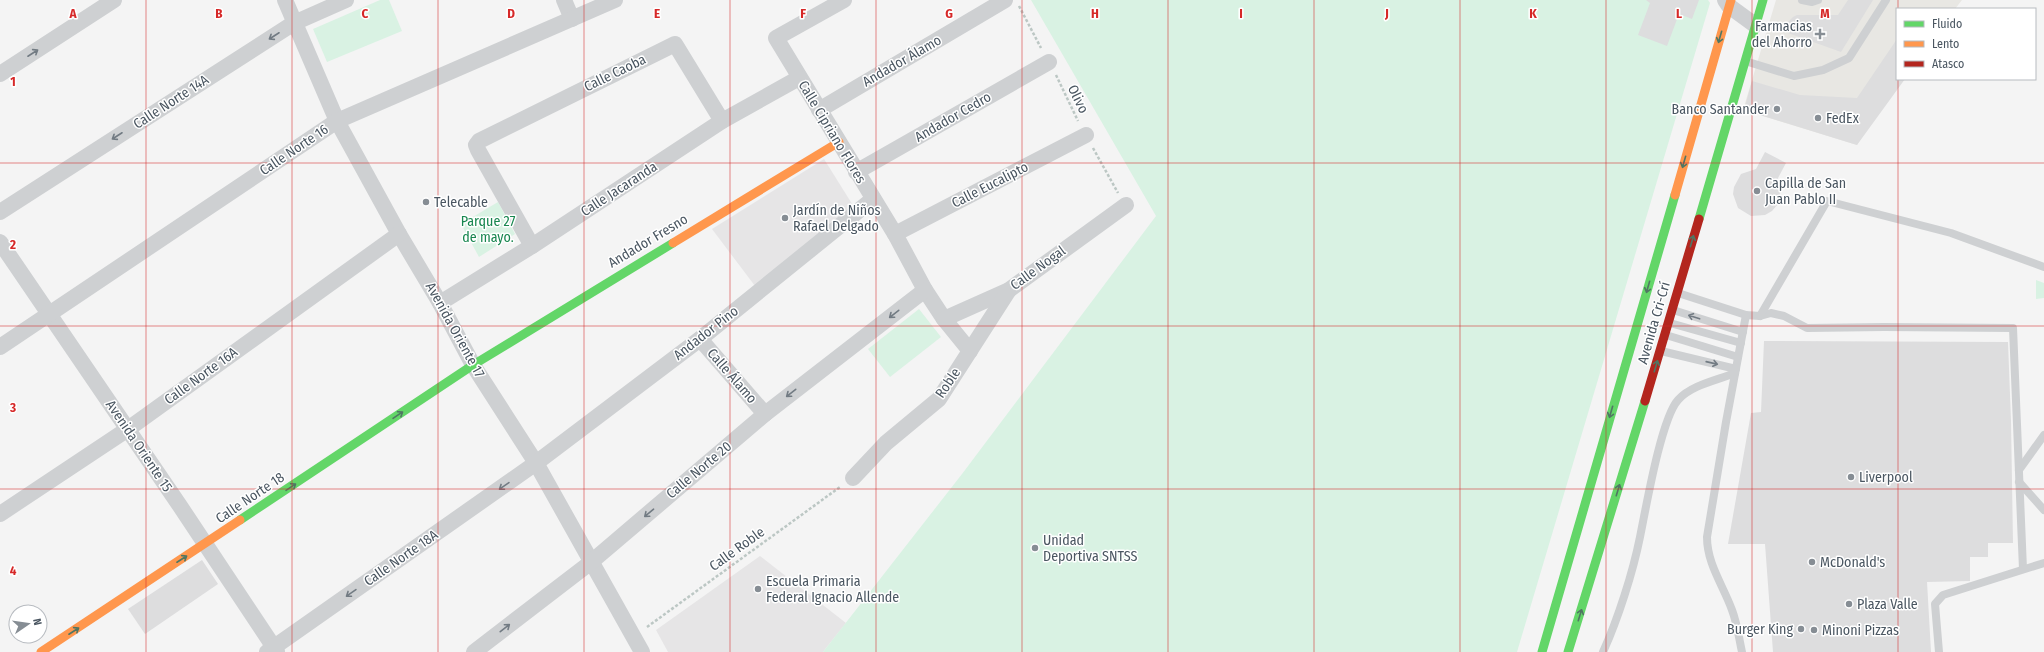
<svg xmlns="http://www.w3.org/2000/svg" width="2044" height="652" font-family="'Fira Sans Condensed',sans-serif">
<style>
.commercial{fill:#e8e7e3}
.education{fill:#e6e5e6}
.green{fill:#d9f2e3}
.building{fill:#ddddde}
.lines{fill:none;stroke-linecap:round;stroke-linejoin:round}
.path{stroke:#bcc7c4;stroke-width:2.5;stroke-dasharray:3 2;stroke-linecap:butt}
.lane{stroke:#ced0d2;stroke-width:8}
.street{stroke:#ced0d2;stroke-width:16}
.fast{stroke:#63d668;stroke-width:9}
.slow{stroke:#ff974d;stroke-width:9}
.jam{stroke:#b3261e;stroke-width:9}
.oneway{stroke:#727b83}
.oneway2{stroke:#507663}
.grid{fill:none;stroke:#d62828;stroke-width:1;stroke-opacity:0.55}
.poi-dot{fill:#868d94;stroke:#fff;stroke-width:1.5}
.labels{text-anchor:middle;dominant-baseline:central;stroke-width:3;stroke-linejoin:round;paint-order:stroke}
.poi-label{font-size:14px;fill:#4a5661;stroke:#fff;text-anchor:start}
.street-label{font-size:14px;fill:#4a5661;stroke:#fff}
.park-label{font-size:14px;fill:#17864f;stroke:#fff}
.grid-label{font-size:13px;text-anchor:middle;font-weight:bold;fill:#d62828;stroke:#fff;stroke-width:3;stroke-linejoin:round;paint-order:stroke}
</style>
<rect width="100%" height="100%" fill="#f4f4f4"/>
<path class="commercial" d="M1776 0H1962L1955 9H1897V79L1857 145 1743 110Z"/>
<g class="education">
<path d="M824 159 854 207 755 286 712 229Z"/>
<path d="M760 556 846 623 823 652H668L656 630Z"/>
</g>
<g class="green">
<path d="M380 0H389L402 31 327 62 313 29Z"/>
<path d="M1031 0H1708L1710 3 1517 652H823L962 474 1156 216Z"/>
<path d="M498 202 515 234 479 257 461 224Z"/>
<path d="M2036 280 2044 283V298L2036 299Z"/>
<path d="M919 309 941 337 890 377 868 349Z"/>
</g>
<g class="building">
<path d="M1646 0H1699L1692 19 1679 14 1667 46 1638 35 1650 3Z"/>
<path d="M1848 0H1873L1841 52 1788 33V22L1793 17 1797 15H1838Z"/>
<path d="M1897 39V79H1905L1857 145 1744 110 1752 81 1800 95 1857 98Z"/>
<path d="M1765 152 1786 163 1777 180 1780 188V196L1778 204 1772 211 1765 215 1751 216 1738 208 1733 194 1734 187 1741 174 1756 169Z"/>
<path d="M1764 341 2008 342 2011 421 2013 543H1988V557H1970V581L1927 582 1931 652H1773L1765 544H1728L1751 413 1761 412Z"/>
<path d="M202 560 218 584 145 634 128 609Z"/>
</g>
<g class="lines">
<g class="path">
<path d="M1019 6 1041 48"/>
<path d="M1056 75 1078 121"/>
<path d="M1093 148 1118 193"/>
<path d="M647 627 840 487"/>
</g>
<g class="lane">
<path d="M1802 0 1812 2 1818 0"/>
<path d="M1745 61 1794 76 1823 70 1849 58 1886 0"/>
<path d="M1678 293 1746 315 1760 316 1771 313 1784 316 1807 328 1884 327 2013 328 2023 569"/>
<path d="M1673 310 1743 332"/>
<path d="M1760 316 1827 201 1951 233 2044 267"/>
<path d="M1670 323 1741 343"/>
<path d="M1666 335 1738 357"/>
<path d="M1661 351 1736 369"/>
<path d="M2019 470 2044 435"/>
<path d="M2019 482 2044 510"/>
<path d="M1603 652C1618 619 1633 572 1640 537 1646 508 1661 419 1678 400 1691 385 1718 380 1735 373"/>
<path d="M1742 652C1739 638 1737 623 1732 610 1723 585 1707 564 1707 537L1726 422 1746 315"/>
<path d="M1939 652 1935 604 1943 595 2044 563"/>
</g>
<g class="street">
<path d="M285 0 337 121 399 234 440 303 473 365 536 463 642 652"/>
<path d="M564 0 572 19"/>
<path d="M844 0 776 38 895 234 925 290 944 319 970 351"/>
<path d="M1725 0 1729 6 1755 25"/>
<path d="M0 74 114 0"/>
<path d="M819 110 1005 0"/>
<path d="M856 172 1049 62"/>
<path d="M0 212 294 23 346 0"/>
<path d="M895 234 1086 135"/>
<path d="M0 242 180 506 277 652"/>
<path d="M532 246 478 150 476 145 479 141 675 44 722 121"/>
<path d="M440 303 532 246 722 121 799 78"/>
<path d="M944 319 1009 290 1126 205"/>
<path d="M700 339 765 414"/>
<path d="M0 347 337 121 615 0"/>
<path d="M853 478 886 443 939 399 1009 290"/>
<path d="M0 514 128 429 399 234"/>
<path d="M267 652 536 463 700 339 873 199"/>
<path d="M474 652 590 563 765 414 925 290"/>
</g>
<g class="fast">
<path d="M1699 219 1763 0"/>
<path d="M240 520 473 365 673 243"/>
<path d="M1542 652 1675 195"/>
<path d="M1568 652 1645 401"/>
</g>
<g class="slow">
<path d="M1675 195 1731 0"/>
<path d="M673 243 839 142"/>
<path d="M41 652 240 520"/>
</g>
<path class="jam" d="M1645 401 1699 219"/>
</g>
<defs><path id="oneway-shaft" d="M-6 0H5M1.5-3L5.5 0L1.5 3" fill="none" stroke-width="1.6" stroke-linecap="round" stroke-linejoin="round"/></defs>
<g class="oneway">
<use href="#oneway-shaft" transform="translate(274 36) rotate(147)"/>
<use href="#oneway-shaft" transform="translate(33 53) rotate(-33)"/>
<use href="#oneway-shaft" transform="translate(117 136) rotate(147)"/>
<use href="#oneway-shaft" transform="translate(894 314) rotate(142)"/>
<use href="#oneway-shaft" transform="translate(1694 317) rotate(-162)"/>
<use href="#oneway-shaft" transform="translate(1712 363) rotate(13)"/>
<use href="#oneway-shaft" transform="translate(791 393) rotate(142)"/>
<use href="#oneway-shaft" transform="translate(504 486) rotate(145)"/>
<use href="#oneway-shaft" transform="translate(649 513) rotate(140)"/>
<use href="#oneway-shaft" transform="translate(351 593) rotate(145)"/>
<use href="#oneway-shaft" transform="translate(505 628) rotate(-38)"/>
</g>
<g class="oneway2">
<use href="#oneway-shaft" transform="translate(1720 37) rotate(106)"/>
<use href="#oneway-shaft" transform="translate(1684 162) rotate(106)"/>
<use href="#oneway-shaft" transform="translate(1692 241) rotate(-74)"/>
<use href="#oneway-shaft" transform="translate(1648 287) rotate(106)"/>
<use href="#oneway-shaft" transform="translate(1656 366) rotate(-73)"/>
<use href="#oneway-shaft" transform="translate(1611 412) rotate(106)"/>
<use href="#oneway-shaft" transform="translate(398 415) rotate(-34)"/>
<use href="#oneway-shaft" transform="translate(291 487) rotate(-34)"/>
<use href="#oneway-shaft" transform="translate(1618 490) rotate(-73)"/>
<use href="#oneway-shaft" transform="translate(182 559) rotate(-33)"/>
<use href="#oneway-shaft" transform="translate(1580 615) rotate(-73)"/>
<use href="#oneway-shaft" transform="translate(74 631) rotate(-33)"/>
</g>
<path class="grid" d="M146 0V652M292 0V652M438 0V652M584 0V652M730 0V652M876 0V652M1022 0V652M1168 0V652M1314 0V652M1460 0V652M1606 0V652M1752 0V652M1898 0V9M1898 79V652M0 163H2044M0 326H2044M0 489H2044"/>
<g class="poi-dot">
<path d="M1818 28h4v4h4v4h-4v4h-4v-4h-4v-4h4z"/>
<circle cx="1777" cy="109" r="4"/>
<circle cx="1818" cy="118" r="4"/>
<circle cx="1757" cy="191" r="4"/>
<circle cx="426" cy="202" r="4"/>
<circle cx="785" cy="218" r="4"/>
<circle cx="1851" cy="477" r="4"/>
<circle cx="1035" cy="548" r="4"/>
<circle cx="1812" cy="562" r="4"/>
<circle cx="758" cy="589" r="4"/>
<circle cx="1849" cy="604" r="4"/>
<circle cx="1801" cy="629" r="4"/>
<circle cx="1814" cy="630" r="4"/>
</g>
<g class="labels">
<g class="poi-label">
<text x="1812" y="26" text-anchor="end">Farmacias<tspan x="1812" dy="16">del Ahorro</tspan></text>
<text x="1769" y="109" text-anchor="end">Banco Santander</text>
<text x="1826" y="118">FedEx</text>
<text x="1765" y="183">Capilla de San<tspan x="1765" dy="16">Juan Pablo II</tspan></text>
<text x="434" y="202">Telecable</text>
<text x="793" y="210">Jardín de Niños<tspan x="793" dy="16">Rafael Delgado</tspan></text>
<text x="1859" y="477">Liverpool</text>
<text x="1043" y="540">Unidad<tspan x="1043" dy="16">Deportiva SNTSS</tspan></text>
<text x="1820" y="562">McDonald's</text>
<text x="766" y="581">Escuela Primaria<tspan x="766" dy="16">Federal Ignacio Allende</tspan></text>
<text x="1857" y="604">Plaza Valle</text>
<text x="1793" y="629" text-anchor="end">Burger King</text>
<text x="1822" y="630">Minoni Pizzas</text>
</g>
<g class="street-label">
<text transform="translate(902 61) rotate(-30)">Andador Álamo</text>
<text transform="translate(615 73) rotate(-26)">Calle Caoba</text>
<text transform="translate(1078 99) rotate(64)">Olivo</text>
<text transform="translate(171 102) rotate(-33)">Calle Norte 14A</text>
<text transform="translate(953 117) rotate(-30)">Andador Cedro</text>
<text transform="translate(832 132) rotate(59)">Calle Cipriano Flores</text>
<text transform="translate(294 150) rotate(-34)">Calle Norte 16</text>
<text transform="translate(990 185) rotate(-27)">Calle Eucalipto</text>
<text transform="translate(619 189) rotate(-33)">Calle Jacaranda</text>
<text transform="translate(648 241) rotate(-31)">Andador Fresno</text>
<text transform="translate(1038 268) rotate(-36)">Calle Nogal</text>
<text transform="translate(1654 323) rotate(-74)">Avenida Cri-Crí</text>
<text transform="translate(455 330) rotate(61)">Avenida Oriente 17</text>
<text transform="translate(706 333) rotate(-38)">Andador Pino</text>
<text transform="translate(201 376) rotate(-36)">Calle Norte 16A</text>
<text transform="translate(732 376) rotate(49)">Calle Álamo</text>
<text transform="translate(948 383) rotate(-56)">Roble</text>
<text transform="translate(139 446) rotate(56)">Avenida Oriente 15</text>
<text transform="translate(699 470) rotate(-40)">Calle Norte 20</text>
<text transform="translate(250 498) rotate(-34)">Calle Norte 18</text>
<text transform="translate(737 549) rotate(-36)">Calle Roble</text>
<text transform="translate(401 558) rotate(-35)">Calle Norte 18A</text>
</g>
<g class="park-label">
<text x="488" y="221">Parque 27<tspan x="488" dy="16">de mayo.</tspan></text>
</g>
</g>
<g class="grid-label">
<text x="73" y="18">A</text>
<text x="219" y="18">B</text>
<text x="365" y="18">C</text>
<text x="511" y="18">D</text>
<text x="657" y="18">E</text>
<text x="803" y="18">F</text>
<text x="949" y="18">G</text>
<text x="1095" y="18">H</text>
<text x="1241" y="18">I</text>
<text x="1387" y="18">J</text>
<text x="1533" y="18">K</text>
<text x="1679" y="18">L</text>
<text x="1825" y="18">M</text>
<text x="13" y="86">1</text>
<text x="13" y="249">2</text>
<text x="13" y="412">3</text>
<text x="13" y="575">4</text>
</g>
<rect x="1896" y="8" width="140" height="72" fill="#ffffff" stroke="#b7bbc0"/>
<rect x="1904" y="21" width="20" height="6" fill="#63d668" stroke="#b7bbc0"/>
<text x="1932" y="28" font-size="12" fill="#4a5661">Fluido</text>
<rect x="1904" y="41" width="20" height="6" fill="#ff974d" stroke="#b7bbc0"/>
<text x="1932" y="48" font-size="12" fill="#4a5661">Lento</text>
<rect x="1904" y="61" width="20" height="6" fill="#b3261e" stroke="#b7bbc0"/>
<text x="1932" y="68" font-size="12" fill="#4a5661">Atasco</text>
<g transform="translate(28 624) rotate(77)"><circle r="19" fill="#ffffff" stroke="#b7bbc0"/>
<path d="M0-3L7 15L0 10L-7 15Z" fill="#868d94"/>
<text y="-6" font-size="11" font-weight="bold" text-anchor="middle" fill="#4a5661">N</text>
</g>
</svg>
